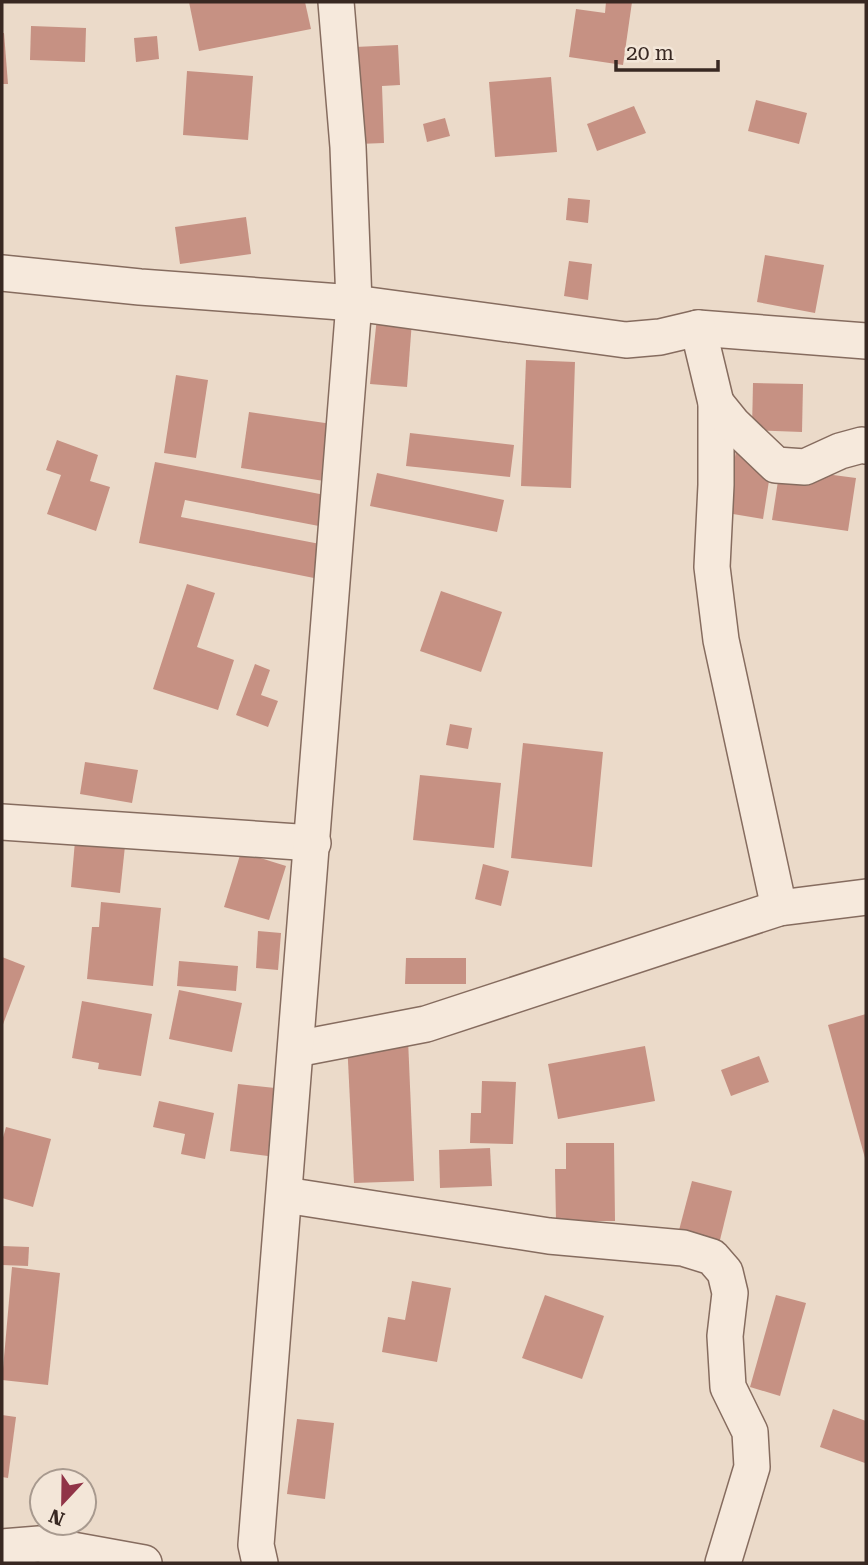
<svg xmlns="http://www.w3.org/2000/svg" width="868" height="1565" font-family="'Roboto Serif',serif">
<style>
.building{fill:#c69183}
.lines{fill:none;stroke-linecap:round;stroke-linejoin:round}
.minor-casing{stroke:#866c5f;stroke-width:38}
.minor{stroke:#f6e9dc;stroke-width:35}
</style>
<rect width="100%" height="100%" fill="#ebdac9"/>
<g class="building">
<path d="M189 2H305L311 29 199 51Z"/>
<path d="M606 2H632L623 65 569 57 576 9 605 13Z"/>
<path d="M31 26 86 28 85 62 30 60Z"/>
<path d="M2 33H4L8 84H2Z"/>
<path d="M157 36 159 59 136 62 134 38Z"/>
<path d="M398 45 400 85 382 86 384 143 358 144 355 47Z"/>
<path d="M187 71 253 76 248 140 183 135Z"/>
<path d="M551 77 557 152 495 157 489 82Z"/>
<path d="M756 100 807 113 799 144 748 131Z"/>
<path d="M634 106 646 133 597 151 587 124Z"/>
<path d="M445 118 450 136 427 142 423 124Z"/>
<path d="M568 198 590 200 588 223 566 220Z"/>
<path d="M246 217 251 254 180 264 175 227Z"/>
<path d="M765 255 824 265 815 313 757 302Z"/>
<path d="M569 261 592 264 588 300 564 296Z"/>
<path d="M377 317 412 321 407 387 370 384Z"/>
<path d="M526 360 575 362 571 488 521 486Z"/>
<path d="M176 375 208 380 196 458 164 453Z"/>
<path d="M753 383 803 384 802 432 752 430Z"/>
<path d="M249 412 332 424 324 481 241 468Z"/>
<path d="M410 433 514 445 510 477 406 466Z"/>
<path d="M57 440 98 455 90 481 110 487 96 531 47 514 61 475 46 470Z"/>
<path d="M736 450 773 455 763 519 727 513Z"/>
<path d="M155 462 330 496 324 527 185 500 181 517 320 544 314 578 139 543Z"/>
<path d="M780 468 856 478 848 531 772 520Z"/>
<path d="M377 473 504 500 497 532 370 506Z"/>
<path d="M187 584 215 593 197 647 234 660 218 710 153 689Z"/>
<path d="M441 591 502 612 481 672 420 651Z"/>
<path d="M255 664 270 670 261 695 278 701 268 727 236 715Z"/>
<path d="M450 724 472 728 468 749 446 745Z"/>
<path d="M523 743 603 752 592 867 511 858Z"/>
<path d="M85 762 138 770 132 803 80 794Z"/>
<path d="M420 775 501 783 494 848 413 840Z"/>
<path d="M75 841 125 846 120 893 71 887Z"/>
<path d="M241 852 286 866 269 920 224 907Z"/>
<path d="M483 864 509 871 501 906 475 899Z"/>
<path d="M101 902 161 908 153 986 87 979 92 927H99Z"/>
<path d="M258 931 281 933 278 970 256 968Z"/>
<path d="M2 957 25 966 2 1027Z"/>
<path d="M406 958H466V984H405Z"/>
<path d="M179 961 238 966 236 991 177 986Z"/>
<path d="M179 990 242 1003 232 1052 169 1039Z"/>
<path d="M82 1001 152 1014 141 1076 98 1069 99 1063 72 1058Z"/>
<path d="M866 1014V1158H865L828 1025Z"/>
<path d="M408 1039 414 1181 354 1183 347 1041Z"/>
<path d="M645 1046 655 1101 558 1119 548 1064Z"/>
<path d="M759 1056 769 1082 731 1096 721 1070Z"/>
<path d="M482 1081 516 1082 513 1144 470 1143 471 1113H481Z"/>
<path d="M238 1084 275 1088 268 1156 230 1151Z"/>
<path d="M159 1101 214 1113 205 1159 181 1154 185 1134 153 1127Z"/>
<path d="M6 1127 51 1139 33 1207 2 1198V1141Z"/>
<path d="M566 1143H614L615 1221H556L555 1169H566Z"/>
<path d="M490 1148 492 1186 440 1188 439 1150Z"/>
<path d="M692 1181 732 1191 719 1244 678 1234Z"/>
<path d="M2 1246 29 1247 28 1266 2 1265Z"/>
<path d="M12 1267 60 1273 48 1385 2 1380Z"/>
<path d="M412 1281 451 1288 437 1362 382 1352 388 1317 405 1320Z"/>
<path d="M545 1295 604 1316 582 1379 522 1358Z"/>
<path d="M776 1295 806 1303 780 1396 750 1387Z"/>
<path d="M833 1409 866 1421 865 1463 820 1447Z"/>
<path d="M2 1415 16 1417 8 1478 2 1477Z"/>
<path d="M297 1419 334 1423 325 1499 287 1494Z"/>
</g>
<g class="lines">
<g class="minor-casing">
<g id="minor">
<path d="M2 273 140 287 354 303 626 340 660 337 698 328 866 341"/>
<path d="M698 328 716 403V485L712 567 721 640 779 908"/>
<path d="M716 403 733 424 776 465 805 467 840 451 862 445 866 446"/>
<path d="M2 822 313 843"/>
<path d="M296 1049 426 1024 779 908 866 897"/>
<path d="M285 1195 549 1236 683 1248 712 1257 725 1272 730 1293 725 1336 728 1387 750 1432 752 1467 723 1563"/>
<path d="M2 1547 39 1544 144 1563"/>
<path d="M260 1563 256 1545 354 303 348 147 336 2"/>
</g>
</g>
<use href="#minor" class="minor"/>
</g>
<rect width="868" height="1565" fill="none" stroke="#382822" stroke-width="7"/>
<g transform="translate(63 1502) rotate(202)"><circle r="33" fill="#f3e6d8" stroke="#a89a8f" stroke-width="2"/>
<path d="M0-5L12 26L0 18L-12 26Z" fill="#903447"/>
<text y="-10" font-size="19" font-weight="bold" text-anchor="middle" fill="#382822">N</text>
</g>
<path d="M616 60v10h102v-10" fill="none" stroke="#382822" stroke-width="3.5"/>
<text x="626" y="60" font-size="21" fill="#382822" stroke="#f3e6d8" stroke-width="5" paint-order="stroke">20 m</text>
</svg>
